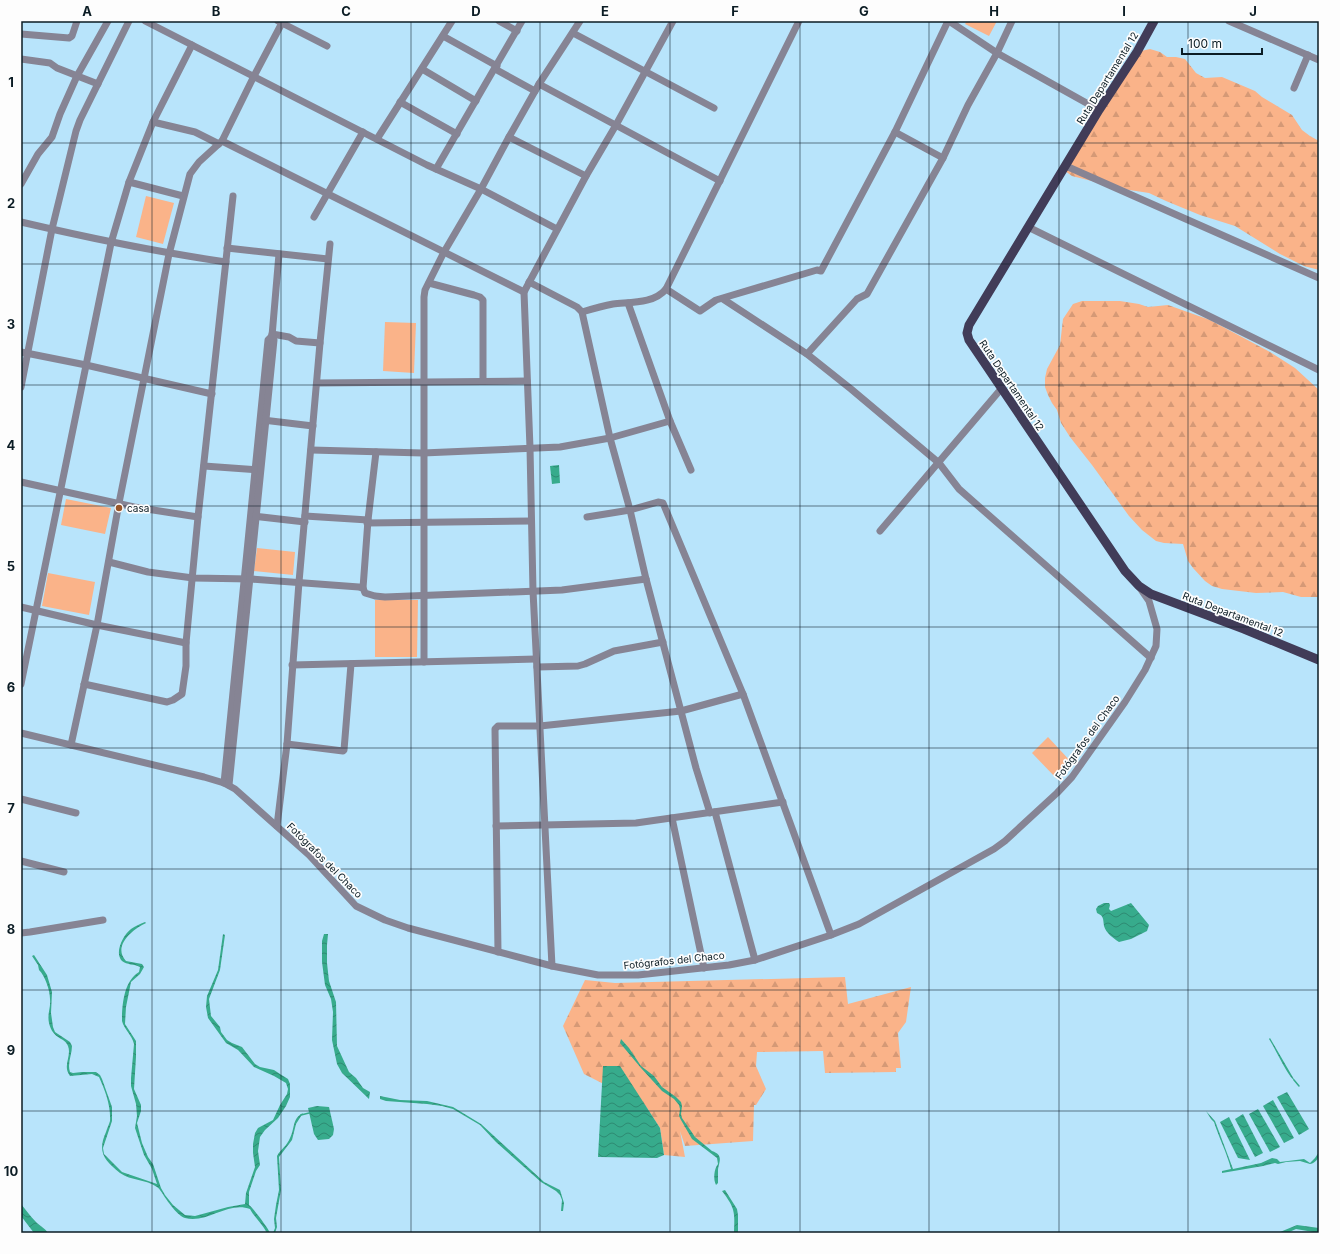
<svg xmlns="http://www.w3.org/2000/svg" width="1340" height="1254" font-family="Inter,sans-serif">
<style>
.forest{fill:url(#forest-firs)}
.pitch{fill:#fab389}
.water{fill:url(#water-waves)}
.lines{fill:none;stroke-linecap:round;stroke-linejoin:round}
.stream{stroke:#37ab8c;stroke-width:1.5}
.minor{stroke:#868494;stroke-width:7}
.major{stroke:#413c58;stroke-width:9}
.grid{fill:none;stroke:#0b1c24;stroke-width:1;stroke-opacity:0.55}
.poi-dot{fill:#9a5629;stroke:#fdfdfd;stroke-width:1.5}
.labels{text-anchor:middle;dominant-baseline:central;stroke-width:3.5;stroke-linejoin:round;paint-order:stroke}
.street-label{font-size:10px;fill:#0b1c24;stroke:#fdfdfd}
.poi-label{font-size:10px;fill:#0b1c24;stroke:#fdfdfd;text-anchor:start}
.neatline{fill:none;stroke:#0b1c24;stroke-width:1.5}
.grid-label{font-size:13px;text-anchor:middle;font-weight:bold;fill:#0b1c24}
</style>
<defs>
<pattern id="forest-firs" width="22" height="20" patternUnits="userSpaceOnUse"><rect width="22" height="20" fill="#fab389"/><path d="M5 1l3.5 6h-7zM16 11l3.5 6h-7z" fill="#d59976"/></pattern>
<pattern id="water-waves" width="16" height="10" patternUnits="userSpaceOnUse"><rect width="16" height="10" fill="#37ab8c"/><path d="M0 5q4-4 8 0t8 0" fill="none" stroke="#2d8a72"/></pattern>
</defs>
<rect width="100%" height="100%" fill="#b8e4fb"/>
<g class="forest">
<path d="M1150 49 1160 52 1167 57H1176L1185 59 1196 73 1205 78 1222 77 1255 91 1262 97 1292 115 1302 130 1310 136 1319 141V270L1304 266 1280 254 1235 226 1200 215 1166 201 1149 193 1123 189 1072 176 1065 171 1141 51Z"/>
<path d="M1082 301H1120L1139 304 1148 307 1168 305 1210 320 1270 352 1295 368 1319 390V597H1301L1283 592 1256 593 1222 589 1212 586 1205 581 1193 568 1188 561 1183 544 1164 543 1156 541 1142 530 1129 516 1092 465 1070 437 1061 423 1057 410 1052 403 1048 395 1045 387V378L1047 369 1060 345 1063 319 1073 304Z"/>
<path d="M845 977 848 1004 911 987 906 1022 898 1033 901 1068H896V1072L825 1073 823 1051 757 1052 756 1066 766 1089 756 1105H754L753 1141 685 1146 680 1131 685 1157 664 1155 660 1128 645 1105 584 1074 563 1026 585 980 615 983Z"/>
</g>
<g class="pitch">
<path d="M967 21H997L989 36 965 24Z"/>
<path d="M146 196 174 203 163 244 136 237Z"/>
<path d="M385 322 416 323 414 373 383 371Z"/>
<path d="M66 499 111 508 105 534 61 525Z"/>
<path d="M257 548 295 552 293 575 254 571Z"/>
<path d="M48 573 95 582 89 615 42 606Z"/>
<path d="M375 600H418L417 657H375Z"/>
<path d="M1048 737 1073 764 1057 779 1032 753Z"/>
</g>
<g class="water">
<path d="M559 465 560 483 552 484 550 466Z"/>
<path d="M1104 903H1109L1110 905 1109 909 1111 911 1131 903 1149 925 1147 931 1131 939 1119 942C1113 938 1106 933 1104 926 1103 919 1104 916 1097 913L1096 909 1098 906Z"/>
<path d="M145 922 146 923C133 929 112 946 126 961L142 964 144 967 140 974 131 982 126 1007 125 1024 136 1041V1057L134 1089 141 1105V1111L137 1123 142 1143 148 1157 153 1164 161 1188 165 1195 173 1205 185 1215 195 1216 228 1207 245 1204 246 1193 255 1167 253 1153V1144L255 1133 258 1128 273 1120 280 1105 287 1094 288 1089 286 1083 274 1076 254 1067 238 1050 226 1043 208 1018 206 1007 207 996 218 970 223 934 225 935 220 970 209 999 211 1016 220 1027 221 1032 227 1040 232 1043 242 1047 255 1064 260 1067 274 1070 280 1074 288 1079 290 1084V1097L286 1106 278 1118 265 1130 260 1137 258 1151 260 1165 256 1171 249 1192V1205C253 1208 268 1228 270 1233H267C262 1223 254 1217 250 1209 228 1201 207 1224 185 1218 178 1216 168 1202 164 1196 162 1193 160 1189 157 1187 146 1179 131 1181 120 1173 104 1160 97 1152 106 1132 107 1128 109 1125 110 1121 111 1106 105 1090 99 1077L92 1074 70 1076C62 1066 72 1056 68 1046 65 1037 53 1040 49 1023 47 1013 51 1008 50 999 50 990 45 976 39 970L38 965 32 956 34 955 47 975 52 992 51 1013 53 1027 55 1032 70 1042 72 1046C72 1055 67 1063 70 1072L73 1073 82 1072H96L100 1075 102 1079 112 1107V1121L103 1148 104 1154 122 1172 157 1184 152 1169 144 1155 135 1128 137 1116 136 1104 131 1086V1078L134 1044C132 1035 124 1029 122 1021 122 1004 124 981 139 972L140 967C134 964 127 965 122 961 114 953 123 935 131 929 135 926 140 924 145 922Z"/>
<path d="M324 934H328L327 945V963L329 981 336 1002 337 1046 349 1072 356 1078 363 1088 370 1092 369 1099 342 1073 337 1064 332 1040 333 1012 331 999 325 985 322 962V941Z"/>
<path d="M1270 1038 1295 1081C1288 1077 1275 1048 1269 1039Z"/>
<path d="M621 1039 629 1048 641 1066 654 1076 662 1087 676 1097 681 1102 682 1106 681 1114 682 1118 691 1131 695 1137 712 1151C724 1155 719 1162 718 1170 718 1174 718 1179 718 1183L716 1185C713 1179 714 1169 718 1164L717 1158 692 1139 681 1120 679 1116 680 1109 679 1105 674 1099 662 1091 641 1068 620 1043Z"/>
<path d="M603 1066H620L660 1128 664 1155 657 1158 598 1157Z"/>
<path d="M1287 1092 1309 1129 1299 1135 1277 1097Z"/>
<path d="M380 1096 400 1100 427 1101 453 1107 481 1124 544 1182 560 1190 564 1203 563 1211H561L562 1200 560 1195 556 1191 541 1182 496 1142 480 1125 453 1109 442 1106 427 1104 386 1101 380 1099Z"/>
<path d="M1273 1100 1294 1138 1284 1143 1263 1106Z"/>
<path d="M317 1106 329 1107 334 1129 333 1135 329 1139 318 1140 314 1134 308 1108Z"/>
<path d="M1258 1109 1280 1147 1270 1152 1249 1114Z"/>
<path d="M1206 1111 1215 1121 1233 1169 1261 1163 1272 1158 1277 1159 1280 1162 1304 1159 1310 1163 1315 1158 1319 1152C1319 1158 1316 1163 1310 1164L1300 1161 1286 1162 1278 1164 1275 1163 1263 1166 1222 1173V1171L1231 1169C1227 1153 1219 1138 1214 1122L1211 1119Z"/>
<path d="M303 1113 296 1124 292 1140 279 1157 281 1190 276 1218 277 1227 275 1233H273L275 1228 274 1219 276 1205 279 1190 277 1156C280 1150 287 1146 290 1138 295 1129 292 1118 303 1113Z"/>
<path d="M1243 1114 1263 1153 1255 1157 1235 1119Z"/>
<path d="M1229 1117 1250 1160 1238 1158 1220 1122Z"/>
<path d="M725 1190 737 1209 738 1215V1233H734C735 1212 735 1208 722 1191Z"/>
<path d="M21 1204C26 1210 30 1216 36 1222 40 1226 45 1228 48 1233H34L21 1216Z"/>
<path d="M1297 1225 1319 1228V1233L1296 1229 1287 1233H1271L1280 1232Z"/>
</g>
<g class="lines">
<g class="stream">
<path d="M1294 1080 1299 1086"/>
<path d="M301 1115 309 1113"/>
</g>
<g class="minor">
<path d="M145 21 427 165 481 189 557 229"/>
<path d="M278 21 327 46"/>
<path d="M499 21 517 31"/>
<path d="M949 21 997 53 1099 110"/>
<path d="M1229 21 1319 60"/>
<path d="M573 33 714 108"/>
<path d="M21 34 69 38 72 36 77 21"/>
<path d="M443 36 497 66"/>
<path d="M21 59 50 63 57 68 98 84"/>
<path d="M422 69 476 101"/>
<path d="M495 69 535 91"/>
<path d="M539 84 720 181"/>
<path d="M1294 88 1308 55"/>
<path d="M400 102 457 134"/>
<path d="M153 122 195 132 219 144"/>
<path d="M895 132 943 158"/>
<path d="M509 137 586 176"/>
<path d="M377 139 452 21"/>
<path d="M222 141 524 292"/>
<path d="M1066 166 1319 278"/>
<path d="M436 169 522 21"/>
<path d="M129 182 183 196"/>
<path d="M21 184 38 154 52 137 60 114 77 76 108 21"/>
<path d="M314 217 363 132"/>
<path d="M21 222C89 238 157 252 226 262"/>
<path d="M1028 227 1319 370"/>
<path d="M227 248 328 259"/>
<path d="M529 282 577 307 582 312 610 438 630 510 646 579 696 768 710 813"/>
<path d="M429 283 474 295 480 297 483 300V381"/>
<path d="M666 289 700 311 716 300 817 270 821 271 895 132 948 21"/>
<path d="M723 299 807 354 851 389 939 463 959 489 1151 658"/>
<path d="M628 303 670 421 691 470"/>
<path d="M582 312C592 309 602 306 613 304 630 302 654 304 666 289L799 21"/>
<path d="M272 334 289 337 296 341 320 343"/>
<path d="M21 352 86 365 212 394"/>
<path d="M807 354 857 299 867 294 943 158 968 105 997 53 1012 21"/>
<path d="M317 383 527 381"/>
<path d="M21 387 52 229 76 131 80 120 129 21"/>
<path d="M263 420 313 426"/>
<path d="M311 450 423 453 560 447 610 438 670 421"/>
<path d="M204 466 260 470"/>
<path d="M21 482 134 507 198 517"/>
<path d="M253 516 305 522"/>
<path d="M305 516 368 520"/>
<path d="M587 517 630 510 658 502 663 503 743 694 831 935"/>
<path d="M367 523 531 521"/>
<path d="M880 531 1001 389"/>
<path d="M109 562 148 572 193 578 251 579 359 587 363 588 365 593 375 596 385 597 562 590 646 579"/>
<path d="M363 588 368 520 376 452"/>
<path d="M21 607 97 625 186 643"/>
<path d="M424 662V297L425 290 444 252 481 189 509 137 539 84 580 21"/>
<path d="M292 665 536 659"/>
<path d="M537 667 578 666 585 664 614 651 663 642"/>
<path d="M21 684 111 243 129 182 153 122 192 45"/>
<path d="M84 684 167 702 173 700 182 694 186 666V643L198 517 233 196"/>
<path d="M21 733 204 777 224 783 235 789 309 855 356 906 385 920 408 928 552 966 598 975H638L729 965 755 960 831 935 859 924 994 849 1005 841 1057 793 1072 777 1125 702 1145 670 1156 646 1157 629 1149 601 1140 588"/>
<path d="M287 744 343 751 344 750 351 664"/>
<path d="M71 745 97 625 119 503 169 254 190 174 199 162 222 141 254 76 283 21"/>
<path d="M224 783 268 340 272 336"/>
<path d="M229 785 274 340 272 336 279 254"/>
<path d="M21 799 76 813"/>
<path d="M715 812 755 960"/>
<path d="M672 818 704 968"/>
<path d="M277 826 287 744 299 582 320 343 330 244"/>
<path d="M496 826 636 823 783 802"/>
<path d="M21 861 64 872"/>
<path d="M21 933 30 932 103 920"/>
<path d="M498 952 495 729 498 726H540L681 711 743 694"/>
<path d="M552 966 533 591 530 448 524 292 586 176 616 125 673 21"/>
</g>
<path class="major" d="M1154 21 1137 52 1099 110 969 325 967 333 969 340 1125 571 1139 586 1151 594 1244 629 1319 660"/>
</g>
<path class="grid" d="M152 21V1233M281 21V1233M411 21V1233M540 21V1233M670 21V1233M800 21V1233M929 21V1233M1059 21V1233M1188 21V1233M21 143H1319M21 264H1319M21 385H1319M21 506H1319M21 627H1319M21 748H1319M21 869H1319M21 990H1319M21 1111H1319"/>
<circle class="poi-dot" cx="119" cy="508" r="4"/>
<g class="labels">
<g class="street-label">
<text transform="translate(1107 78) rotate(-58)">Ruta Departamental 12</text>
<text transform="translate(1012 385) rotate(56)">Ruta Departamental 12</text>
<text transform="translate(1233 614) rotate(21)">Ruta Departamental 12</text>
<text transform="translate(1087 737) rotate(-54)">Fotógrafos del Chaco</text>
<text transform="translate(325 860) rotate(45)">Fotógrafos del Chaco</text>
<text transform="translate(674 960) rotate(-6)">Fotógrafos del Chaco</text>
</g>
<g class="poi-label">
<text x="127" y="508">casa</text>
</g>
</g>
<rect width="1340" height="1254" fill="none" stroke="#fdfdfd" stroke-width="44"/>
<path d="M1182 48v6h80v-6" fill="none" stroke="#0b1c24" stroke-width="2"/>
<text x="1188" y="48" font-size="12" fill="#0b1c24" stroke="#fdfdfd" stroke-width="3" paint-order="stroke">100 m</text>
<rect x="22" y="22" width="1296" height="1210" class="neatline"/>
<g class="grid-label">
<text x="87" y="16">A</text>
<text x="216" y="16">B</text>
<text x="346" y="16">C</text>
<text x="476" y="16">D</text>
<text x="605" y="16">E</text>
<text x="735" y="16">F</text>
<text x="864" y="16">G</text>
<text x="994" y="16">H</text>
<text x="1124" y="16">I</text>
<text x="1253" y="16">J</text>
<text x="11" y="87">1</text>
<text x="11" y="208">2</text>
<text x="11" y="329">3</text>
<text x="11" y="450">4</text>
<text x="11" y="571">5</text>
<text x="11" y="692">6</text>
<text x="11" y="813">7</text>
<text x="11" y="934">8</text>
<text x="11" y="1055">9</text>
<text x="11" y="1176">10</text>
</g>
</svg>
